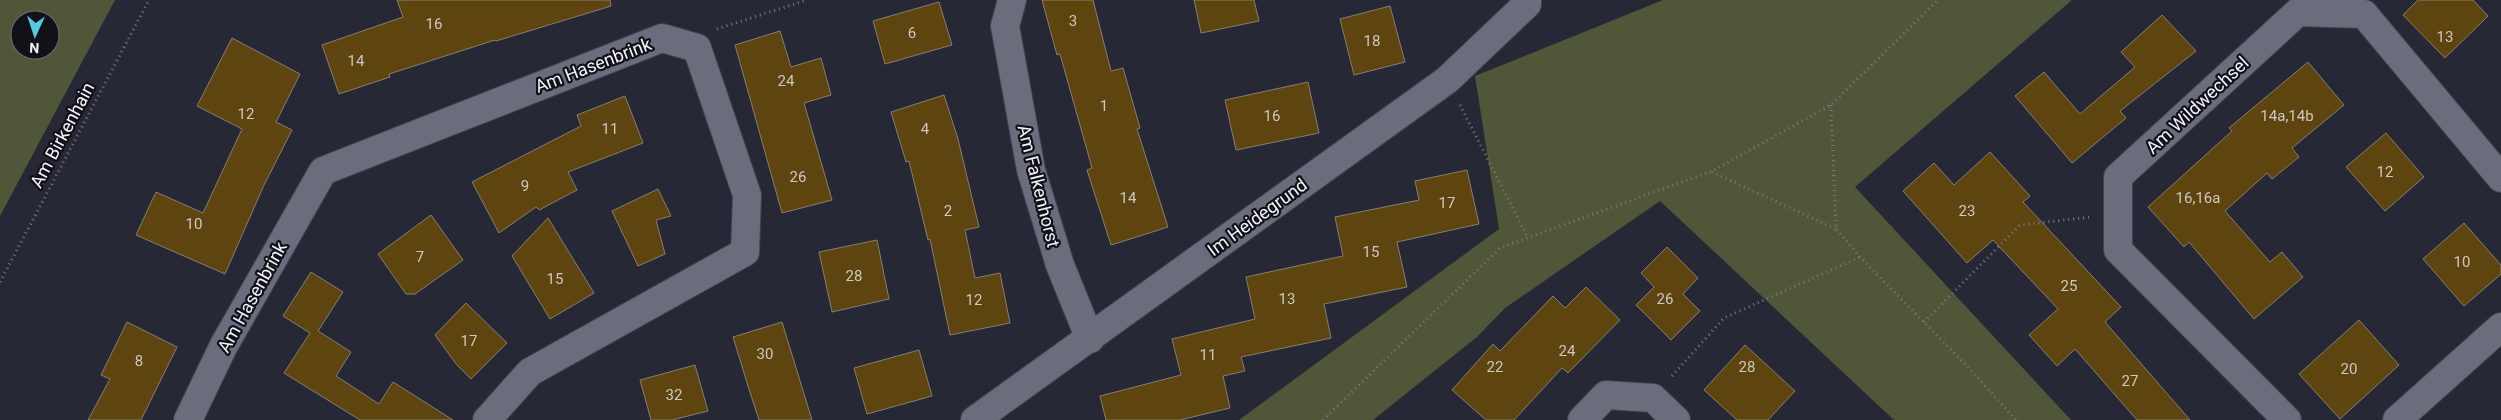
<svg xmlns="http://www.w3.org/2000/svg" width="2501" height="420" font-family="Roboto,sans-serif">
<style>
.green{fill:#4f5738;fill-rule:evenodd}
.building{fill:#5e440f;stroke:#877e71}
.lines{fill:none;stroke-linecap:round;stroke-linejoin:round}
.minor-casing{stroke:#41444e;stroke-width:30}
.path{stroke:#767984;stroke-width:3;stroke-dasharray:1 4;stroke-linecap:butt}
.minor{stroke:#6a6e7c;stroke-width:28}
.labels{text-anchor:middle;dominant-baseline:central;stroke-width:4.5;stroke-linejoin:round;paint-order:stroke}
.number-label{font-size:15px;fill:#cdc8c2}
.street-label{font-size:18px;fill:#f2f4fd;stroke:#111218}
</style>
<rect width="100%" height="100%" fill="#262935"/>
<g class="green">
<path d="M0 0H115L0 216ZM20 20H50V50H20Z"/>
<path d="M1663 0H2072L1855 187 2071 420H1894L1660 201 1505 308 1477 337 1373 420H1239L1499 229 1475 76Z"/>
</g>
<g class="building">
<path d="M397 0H610L611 6 496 41 495 40 389 74 390 77 339 94 322 45 403 17Z"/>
<path d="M1042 0H1093L1111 71 1123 68 1140 128 1137 129 1168 227 1111 245 1087 170 1092 168 1060 54 1057 55Z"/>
<path d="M1194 0H1254L1259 21 1201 33Z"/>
<path d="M2418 0H2473L2488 16 2445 58 2403 15Z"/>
<path d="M939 2 952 45 885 64 873 21Z"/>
<path d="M1390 6 1405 62 1354 75 1340 19Z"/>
<path d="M2162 15 2196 51 2120 111 2126 118 2072 163 2015 96 2044 72 2080 114 2135 67 2121 52Z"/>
<path d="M780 31 791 67 821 58 831 95 804 103 832 200 782 213 735 45Z"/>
<path d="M232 38 300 74 276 122 292 130 264 185 225 274 136 235 156 192 203 213 242 129 197 106Z"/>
<path d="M2308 62 2344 105 2292 148 2299 157 2272 179 2267 173 2225 211 2270 262 2282 252 2303 277 2254 319 2189 242 2184 247 2148 207 2232 131 2229 128Z"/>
<path d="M1308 82 1319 133 1236 150 1225 100Z"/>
<path d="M944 95 958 139 979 227 965 230 975 278 1000 273 1010 323 950 335 930 239 928 240 909 161 906 162 891 112Z"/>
<path d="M625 96 643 143 568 172 577 190 539 210 536 207 499 233 472 182 581 126 577 115Z"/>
<path d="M2386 133 2424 177 2385 211 2346 167Z"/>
<path d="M1990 152 2030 196 2023 202 2121 307 2105 322 2190 420H2137L2075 349 2057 366 2029 335 2058 309 1993 240 1967 263 1903 191 1934 163 1954 185Z"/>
<path d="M1467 170 1479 224 1397 242 1407 287 1324 304 1331 338 1241 357 1245 371 1223 376 1230 408 1180 420H1106L1100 396 1181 375 1172 339 1255 319 1246 277 1343 256 1335 217 1419 200 1415 181Z"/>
<path d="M658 189 671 216 656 220 665 254 638 266 612 211Z"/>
<path d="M431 215 463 260 415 294H406L378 254Z"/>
<path d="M548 218 594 293 550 319 512 256Z"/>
<path d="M2464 223 2501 265V274L2464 306 2423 259Z"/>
<path d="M877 240 889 299 832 312 819 252Z"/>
<path d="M1667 247 1698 278 1683 294 1700 311 1671 340 1636 305 1654 287 1641 273Z"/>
<path d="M311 272 343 292 318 331 351 352 336 376 379 404 393 382 453 420H360L284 373 310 333 283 316Z"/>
<path d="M1586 287 1620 320 1568 373 1562 368 1514 420H1486L1452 390 1493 344 1500 351 1553 296 1565 308Z"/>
<path d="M466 303 507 343 471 379 457 365 435 335Z"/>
<path d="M2359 320 2399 365 2340 419 2299 374Z"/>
<path d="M127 322 177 347 141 420H88L110 379 101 375Z"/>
<path d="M782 322 812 420H759L748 386 733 337Z"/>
<path d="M1745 345 1795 391 1768 420H1737L1704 390Z"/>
<path d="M919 350 932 396 867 414 854 368Z"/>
<path d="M695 365 708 411 672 420H651L640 380Z"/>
</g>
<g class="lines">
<g class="minor-casing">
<g id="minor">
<path d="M1012 0 1005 26 1031 170 1060 265 1090 339"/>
<path d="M188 420 223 347 323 171 662 38 697 48 747 195 745 252 530 372 487 420"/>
<path d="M975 420 1447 80 1527 4V0"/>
<path d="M1582 420 1606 395 1653 398 1676 420"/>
<path d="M2287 420 2118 250V177L2298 12 2364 14 2501 178"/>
<path d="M2397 420 2501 327"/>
</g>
</g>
<g class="path">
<path d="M717 29 807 0"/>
<path d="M1460 105 1528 238"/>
<path d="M1831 105 1836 229 1860 257 1966 365 2016 420"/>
<path d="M1712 172 1836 229"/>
<path d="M0 282 149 0"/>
<path d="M1924 322 2020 225 2091 217"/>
<path d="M1672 376 1724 318 1860 257"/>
<path d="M1323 420 1500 248 1712 171 1831 105 1938 0"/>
</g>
<use href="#minor" class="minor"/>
</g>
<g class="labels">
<g class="number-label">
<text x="1073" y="21">3</text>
<text x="434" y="24">16</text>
<text x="912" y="33">6</text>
<text x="2445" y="37">13</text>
<text x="1372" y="41">18</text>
<text x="356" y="61">14</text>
<text x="786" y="81">24</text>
<text x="1104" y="106">1</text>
<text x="246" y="114">12</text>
<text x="1272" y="116">16</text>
<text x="2287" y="116">14a,14b</text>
<text x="610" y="129">11</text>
<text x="925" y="129">4</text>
<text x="2385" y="172">12</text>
<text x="798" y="177">26</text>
<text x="525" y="186">9</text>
<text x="1128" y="198">14</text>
<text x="2198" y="198">16,16a</text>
<text x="1447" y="203">17</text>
<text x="948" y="211">2</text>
<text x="1967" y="211">23</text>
<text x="194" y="224">10</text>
<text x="1371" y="252">15</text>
<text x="420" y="257">7</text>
<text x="2462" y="262">10</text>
<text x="854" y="276">28</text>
<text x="555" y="279">15</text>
<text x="2069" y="286">25</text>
<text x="1287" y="299">13</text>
<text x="1665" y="299">26</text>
<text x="974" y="300">12</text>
<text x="469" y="341">17</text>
<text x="1567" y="351">24</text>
<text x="765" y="354">30</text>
<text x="1208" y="355">11</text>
<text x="139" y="361">8</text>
<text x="1495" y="367">22</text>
<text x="1747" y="367">28</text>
<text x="2349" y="369">20</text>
<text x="2130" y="381">27</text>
<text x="674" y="395">32</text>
</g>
<g class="street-label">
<text transform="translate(593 65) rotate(-21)">Am Hasenbrink</text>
<text transform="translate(2197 105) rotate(-43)">Am Wildwechsel</text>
<text transform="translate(62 135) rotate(-62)">Am Birkenhain</text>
<text transform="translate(1039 186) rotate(76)">Am Falkenhorst</text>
<text transform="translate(1257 217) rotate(-36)">Im Heidegrund</text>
<text transform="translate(252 297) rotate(-61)">Am Hasenbrink</text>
</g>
</g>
<g transform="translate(35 35) rotate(183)"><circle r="24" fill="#111218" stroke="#6b6c74"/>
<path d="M0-4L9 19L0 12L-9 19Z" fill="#57c9e2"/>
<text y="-8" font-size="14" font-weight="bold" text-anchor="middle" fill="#f2f4fd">N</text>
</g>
</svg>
